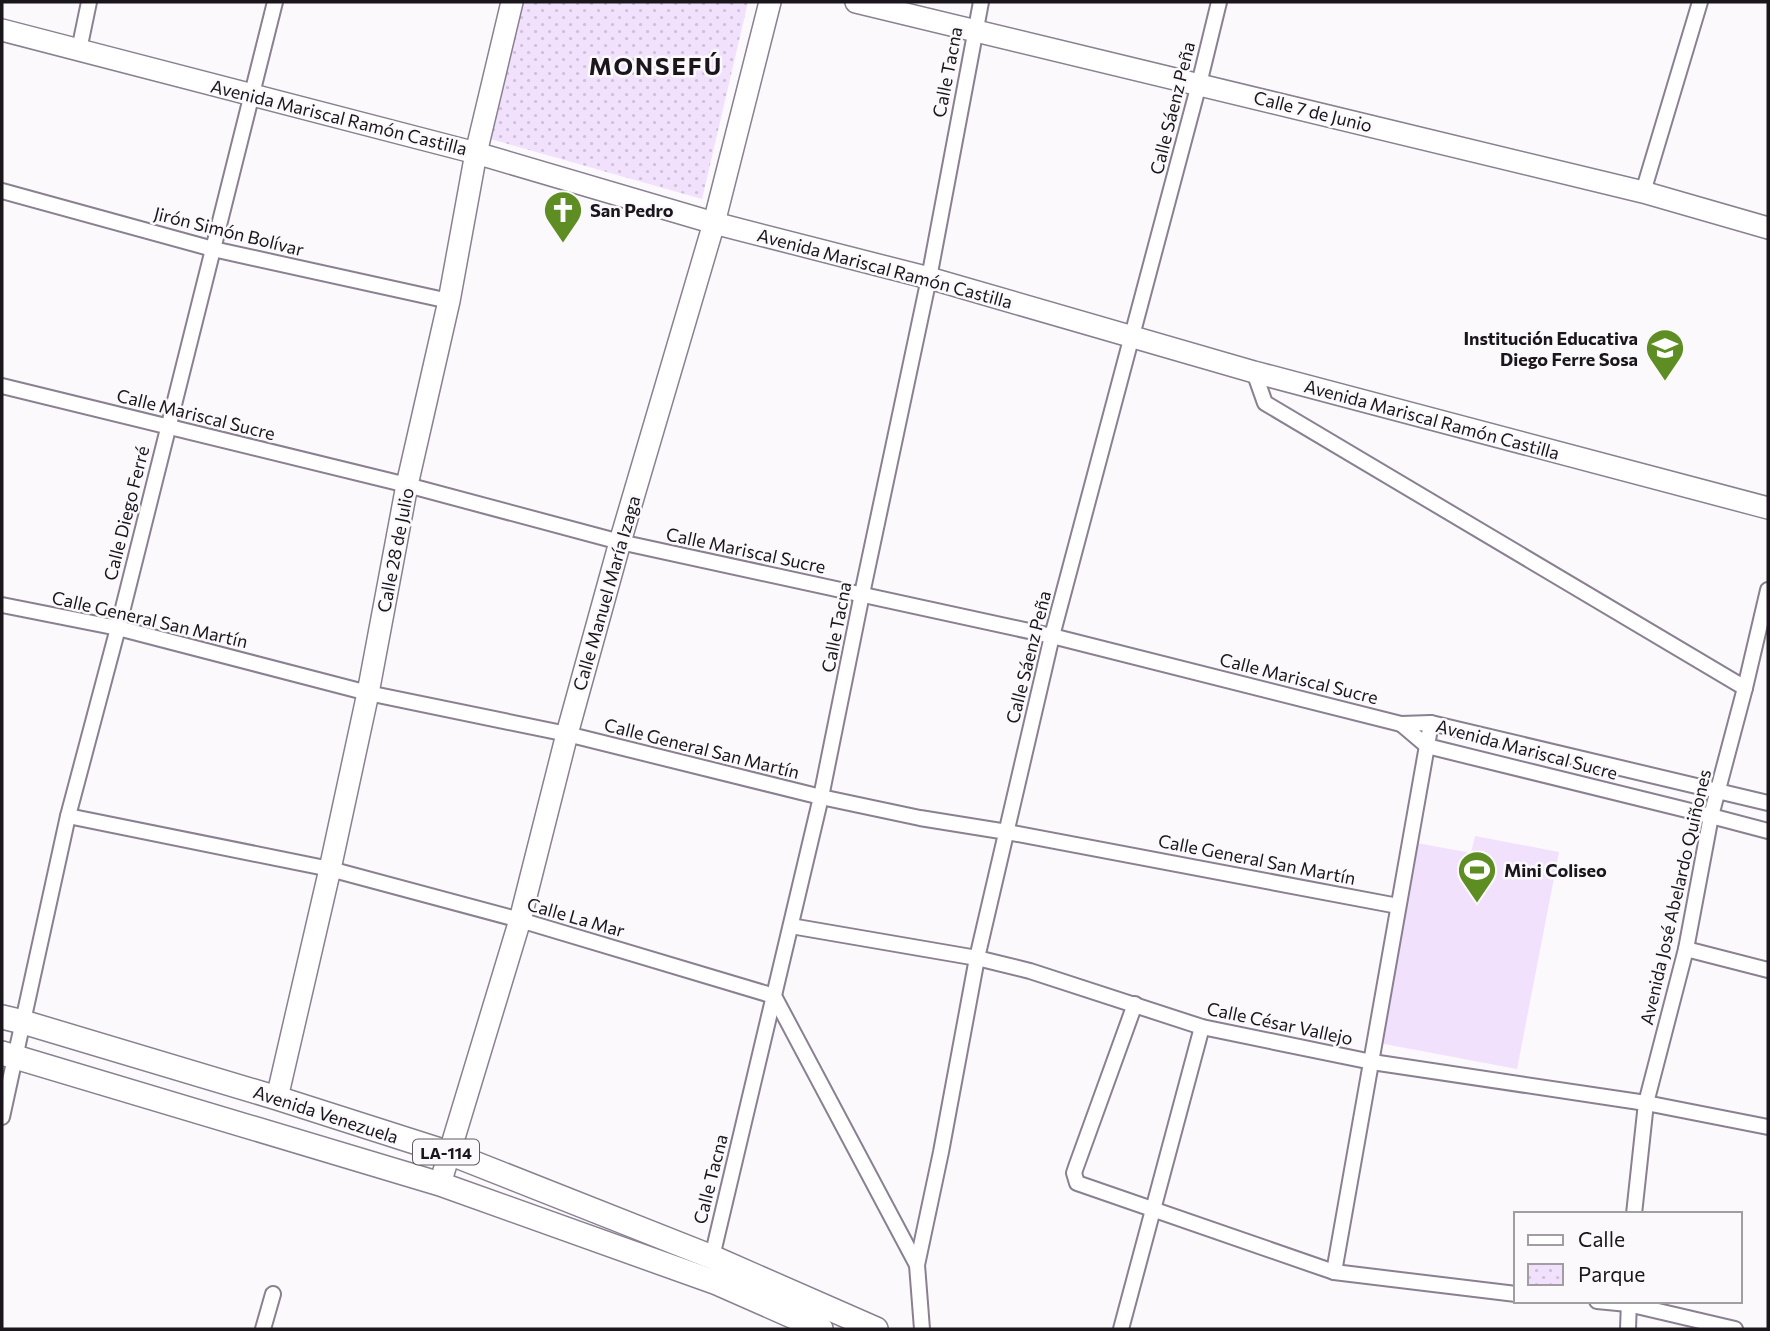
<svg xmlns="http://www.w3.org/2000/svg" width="1770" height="1331" font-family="Commissioner,sans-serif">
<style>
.park{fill:url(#park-dots)}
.pitch{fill:#f1e1fd}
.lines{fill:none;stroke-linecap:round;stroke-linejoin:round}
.street-casing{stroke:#8a8091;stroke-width:18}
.secondary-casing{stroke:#8a8091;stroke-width:24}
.primary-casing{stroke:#8a8091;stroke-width:26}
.street{stroke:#fff;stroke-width:14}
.secondary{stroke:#fff;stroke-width:21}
.primary{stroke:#fff;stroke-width:23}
.labels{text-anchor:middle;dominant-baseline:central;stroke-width:5;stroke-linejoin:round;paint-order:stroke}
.shield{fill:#fbf9fc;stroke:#5e5a5f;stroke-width:2}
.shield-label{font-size:16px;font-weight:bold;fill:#1a161c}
.street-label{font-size:18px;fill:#1a161c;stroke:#fbf9fc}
.poi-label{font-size:18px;font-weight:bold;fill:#1a161c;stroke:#fbf9fc;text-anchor:start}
.district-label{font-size:24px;font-weight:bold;letter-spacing:2px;fill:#1a161c;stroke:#fbf9fc}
</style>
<defs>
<pattern id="park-dots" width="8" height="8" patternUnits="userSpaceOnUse" patternTransform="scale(1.75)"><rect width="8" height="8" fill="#f1e1fd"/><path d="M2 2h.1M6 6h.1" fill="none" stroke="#cec0d8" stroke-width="1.8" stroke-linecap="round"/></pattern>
</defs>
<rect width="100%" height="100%" fill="#fbf9fc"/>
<path class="park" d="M514 2H748L702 199 480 136Z"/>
<path class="pitch" d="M1475 836 1559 852 1517 1069 1379 1043 1417 843 1471 853Z"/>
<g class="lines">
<g class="street-casing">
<g id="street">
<path d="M79 50 89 2"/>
<path d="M2 191 213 249 449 301"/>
<path d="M1643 192 1700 2"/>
<path d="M1254 372 1265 403 1745 688"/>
<path d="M2 386 407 485 620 542 1052 636 1401 724 1431 723 1768 803"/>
<path d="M2 605 118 628 368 693 567 734 821 797 920 818 1007 832 1398 906"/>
<path d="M1401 724 1427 746 1711 816 1768 831"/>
<path d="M68 816 330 869 520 920 774 996 917 1265"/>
<path d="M791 926 977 958 1030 971 1202 1027 1372 1062 1646 1103 1768 1127"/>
<path d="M1686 949 1768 970"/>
<path d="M1135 1004 1076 1167 1074 1173 1077 1183 1334 1272 1516 1294"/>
<path d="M2 1117 68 816 118 628 275 2"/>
<path d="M1634 1214 1646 1103 1686 949 1711 816 1745 688 1768 590"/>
<path d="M712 1257 821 797 862 594 929 278 981 2"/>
<path d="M1334 1272 1431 723"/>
<path d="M1597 1301 1628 1304 1735 1329"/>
<path d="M263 1329 273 1294"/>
<path d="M922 1329 917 1265 941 1152 977 958 1052 636 1199 84 1219 2"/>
<path d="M1121 1329 1202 1027"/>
<path d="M1628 1329 1629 1301"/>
</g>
</g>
<g class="secondary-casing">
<g id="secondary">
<path d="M856 2 1643 192 1768 228"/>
<path d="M2 30 476 153 714 223 929 278 1254 372 1768 508"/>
<path d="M277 1098 330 869 368 693 407 485 449 301 476 153 512 2"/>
<path d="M440 1184 520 920 567 734 620 542 714 223 770 2"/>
</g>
</g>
<g class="primary-casing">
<g id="primary">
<path d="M2 1017 23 1022 277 1098 449 1153 712 1257 876 1329"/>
<path d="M2 1053 440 1184 717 1283 821 1329"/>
</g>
</g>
<use href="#street" class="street"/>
<use href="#secondary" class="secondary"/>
<use href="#primary" class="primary"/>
</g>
<defs>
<g id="church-pin" transform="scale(2.0125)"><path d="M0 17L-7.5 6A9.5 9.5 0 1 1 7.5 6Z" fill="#5e8e23" stroke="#fbf9fc"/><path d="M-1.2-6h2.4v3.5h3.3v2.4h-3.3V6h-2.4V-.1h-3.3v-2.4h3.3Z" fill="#fff"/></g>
<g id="school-pin" transform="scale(2.0125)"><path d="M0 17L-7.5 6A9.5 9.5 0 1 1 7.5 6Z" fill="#5e8e23" stroke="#fbf9fc"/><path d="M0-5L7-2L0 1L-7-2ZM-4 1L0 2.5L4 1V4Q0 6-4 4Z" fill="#fff"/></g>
<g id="stadium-pin" transform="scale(2.0125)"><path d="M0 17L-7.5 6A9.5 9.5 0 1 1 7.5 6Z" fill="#5e8e23" stroke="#fbf9fc"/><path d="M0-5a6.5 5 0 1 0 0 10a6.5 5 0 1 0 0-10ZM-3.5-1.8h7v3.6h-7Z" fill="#fff"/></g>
</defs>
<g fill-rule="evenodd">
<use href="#church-pin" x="563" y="210"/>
<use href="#school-pin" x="1665" y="348"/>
<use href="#stadium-pin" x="1477" y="870"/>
</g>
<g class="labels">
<rect class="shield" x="413" y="1139.5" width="66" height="25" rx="5"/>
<g class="shield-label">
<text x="446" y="1152">LA-114</text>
</g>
<g class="street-label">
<text transform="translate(947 72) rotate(-79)">Calle Tacna</text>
<text transform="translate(1172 108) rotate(-76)">Calle Sáenz Peña</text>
<text transform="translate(1313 111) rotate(14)">Calle 7 de Junio</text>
<text transform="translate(339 117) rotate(14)">Avenida Mariscal Ramón Castilla</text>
<text transform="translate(229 231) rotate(14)">Jirón Simón Bolívar</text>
<text transform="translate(885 268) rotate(15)">Avenida Mariscal Ramón Castilla</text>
<text transform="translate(196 414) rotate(14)">Calle Mariscal Sucre</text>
<text transform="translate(1432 419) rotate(15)">Avenida Mariscal Ramón Castilla</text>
<text transform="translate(126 513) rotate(-76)">Calle Diego Ferré</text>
<text transform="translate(395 550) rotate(-79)">Calle 28 de Julio</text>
<text transform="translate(746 550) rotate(12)">Calle Mariscal Sucre</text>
<text transform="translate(606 593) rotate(-74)">Calle Manuel María Izaga</text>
<text transform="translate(150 619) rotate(13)">Calle General San Martín</text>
<text transform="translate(836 627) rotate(-79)">Calle Tacna</text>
<text transform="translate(1028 657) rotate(-76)">Calle Sáenz Peña</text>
<text transform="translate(1299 678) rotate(14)">Calle Mariscal Sucre</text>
<text transform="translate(702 748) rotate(14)">Calle General San Martín</text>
<text transform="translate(1527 749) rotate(15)">Avenida Mariscal Sucre</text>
<text transform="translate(1257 859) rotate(11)">Calle General San Martín</text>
<text transform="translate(1675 897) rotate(-77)">Avenida José Abelardo Quiñones</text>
<text transform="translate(576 917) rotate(16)">Calle La Mar</text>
<text transform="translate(1280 1023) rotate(12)">Calle César Vallejo</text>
<text transform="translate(326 1114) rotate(18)">Avenida Venezuela</text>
<text transform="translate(710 1179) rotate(-76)">Calle Tacna</text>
</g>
<g class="poi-label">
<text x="590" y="210">San Pedro</text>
<text x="1638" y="338" text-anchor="end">Institución Educativa<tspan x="1638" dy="21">Diego Ferre Sosa</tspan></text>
<text x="1504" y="870">Mini Coliseo</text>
</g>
<g class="district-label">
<text x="656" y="65">MONSEFÚ</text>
</g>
</g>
<rect width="1770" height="1331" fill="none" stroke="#1a161c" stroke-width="7"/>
<rect x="1514" y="1212" width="228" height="91" fill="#fbf9fc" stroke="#a19ea2" stroke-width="2"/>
<rect x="1528" y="1235" width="35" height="10" fill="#ffffff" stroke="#a19ea2" stroke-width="2"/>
<text x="1578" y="1247" font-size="21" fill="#1a161c">Calle</text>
<rect x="1528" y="1264" width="35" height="21" fill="url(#park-dots)" stroke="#a19ea2" stroke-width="2"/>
<text x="1578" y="1282" font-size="21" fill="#1a161c">Parque</text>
</svg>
